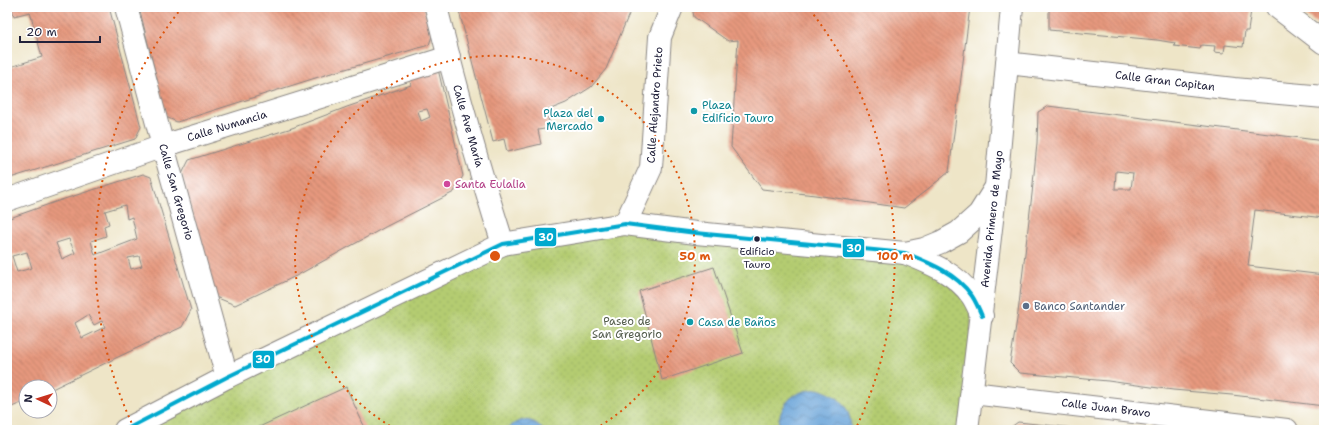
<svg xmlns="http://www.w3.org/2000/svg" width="1331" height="437" font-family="'Shantell Sans',sans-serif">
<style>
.park{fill:url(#park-dots);stroke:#6b7756}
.water{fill:url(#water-waves);stroke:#45628a}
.building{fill:url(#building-back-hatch);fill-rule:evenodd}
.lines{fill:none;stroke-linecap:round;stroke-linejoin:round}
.minor-casing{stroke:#888481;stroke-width:24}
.major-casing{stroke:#888481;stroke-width:24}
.minor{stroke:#fff;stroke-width:22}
.major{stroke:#fff;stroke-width:22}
.bus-1-casing{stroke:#fff;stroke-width:7}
.bus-1{stroke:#00a9ce;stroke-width:4}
.ring{fill:none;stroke:#de560e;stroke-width:2;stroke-dasharray:2 4}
.culture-dot{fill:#0f9aa8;stroke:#fff;stroke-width:1.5}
.hotel-dot{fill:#d1479c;stroke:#fff;stroke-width:1.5}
.bus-dot{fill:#22223b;stroke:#fff;stroke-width:1.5}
.service-dot{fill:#5c6f8a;stroke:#fff;stroke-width:1.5}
.labels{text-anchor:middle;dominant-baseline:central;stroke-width:4;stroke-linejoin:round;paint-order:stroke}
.bus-label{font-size:10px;fill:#22223b;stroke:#fff}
.street-label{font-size:11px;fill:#22223b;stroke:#fff}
.culture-label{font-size:11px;fill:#0d838f;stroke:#fff;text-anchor:start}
.hotel-label{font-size:11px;fill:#b23c85;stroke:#fff;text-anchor:start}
.service-label{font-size:11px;fill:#4e5e75;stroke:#fff;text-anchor:start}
.park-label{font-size:11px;fill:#555e4e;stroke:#fff}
.centre{fill:#de560e;stroke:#fff;stroke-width:2}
.ring-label{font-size:12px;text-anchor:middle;font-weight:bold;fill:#de560e;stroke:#fff;stroke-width:4;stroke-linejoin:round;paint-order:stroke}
.line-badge{stroke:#fff;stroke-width:1.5}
.badge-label{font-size:11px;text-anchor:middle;font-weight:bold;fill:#fff}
</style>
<defs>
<pattern id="park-dots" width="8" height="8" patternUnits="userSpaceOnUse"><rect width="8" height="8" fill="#b4cc71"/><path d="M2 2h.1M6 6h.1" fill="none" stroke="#9aaf63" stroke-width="1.8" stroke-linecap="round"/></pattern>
<pattern id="water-waves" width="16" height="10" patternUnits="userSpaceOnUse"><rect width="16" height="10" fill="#68a3d8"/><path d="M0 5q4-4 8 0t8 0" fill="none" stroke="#5584b0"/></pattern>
<pattern id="building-back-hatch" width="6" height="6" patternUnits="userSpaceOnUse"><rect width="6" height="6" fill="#e6987e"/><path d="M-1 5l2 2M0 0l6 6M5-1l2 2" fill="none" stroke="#ba7c68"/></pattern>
</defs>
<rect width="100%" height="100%" fill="#fff"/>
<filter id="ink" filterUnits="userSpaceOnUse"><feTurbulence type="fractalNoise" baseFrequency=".025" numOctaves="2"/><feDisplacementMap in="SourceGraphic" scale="8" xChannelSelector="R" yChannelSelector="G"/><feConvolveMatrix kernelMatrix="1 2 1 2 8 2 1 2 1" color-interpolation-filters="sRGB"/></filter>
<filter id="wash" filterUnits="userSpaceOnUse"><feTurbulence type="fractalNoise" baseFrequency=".012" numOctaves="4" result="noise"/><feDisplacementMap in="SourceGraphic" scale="16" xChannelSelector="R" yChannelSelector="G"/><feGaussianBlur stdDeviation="0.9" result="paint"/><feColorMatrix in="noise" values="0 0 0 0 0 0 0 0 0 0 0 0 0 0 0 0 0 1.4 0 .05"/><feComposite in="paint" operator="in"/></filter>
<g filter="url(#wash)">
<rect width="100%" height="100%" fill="#eee5c7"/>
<path class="park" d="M625 224 905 253 972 297 967 430H125L503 244Z"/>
<g class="water">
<path d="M818 389C840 396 851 407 851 430H778C778 412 787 395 805 391 809 390 814 390 818 389Z"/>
<path d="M525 420C533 421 538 423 543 430H508C512 424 517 421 525 420Z"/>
</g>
<g id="blocks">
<g class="building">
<path d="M7 7H109L141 127 135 139 7 179V68L42 57 30 12 14 16 12 9 7 11Z"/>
<path d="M139 7H424L432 36 429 45 328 74 177 122 166 117Z"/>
<path d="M458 7H632L606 69 591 87 566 103 546 111 551 128 538 130 541 144 507 152 504 139 493 142Z"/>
<path d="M692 7H970L949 172 904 208 815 195 762 189 731 147 738 40 728 41 694 17Z"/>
<path d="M1049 7H1236L1251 10 1248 31H1245L1243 47 1225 45 1224 53 1214 52 1215 46 1201 45 1200 49 1174 46 1175 43 1157 40 1049 30Z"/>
<path d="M1293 7H1324V29L1308 17Z"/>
<path d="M438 69 463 176 454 192 387 226 296 276 235 305 213 296 182 174 189 160 292 128 347 107 411 85 409 78ZM427 109 430 117 421 121 418 111Z"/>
<path d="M1048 106 1324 141V218L1255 210 1248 266 1324 275V406L1232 395 1173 390 1108 381 1020 373 1010 363 1018 313 1032 194 1037 143 1038 112ZM1116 171 1133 173 1131 189H1115Z"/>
<path d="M143 174 151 177 191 310 182 327 118 357 50 390V387H26V401L7 409V219L58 201ZM125 205 127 219 132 217 137 239 95 255 91 241 106 236 104 226 109 224 105 211ZM69 239 75 253 62 259 56 243ZM27 252 32 268 17 272 12 256ZM139 256 142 266 131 269 128 258ZM88 315 94 325 102 321 105 327 82 338 75 323Z"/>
<path d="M714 267 743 353 662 380 639 291Z"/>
<path d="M346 387 366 430H260L259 427Z"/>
<path d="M1018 422 1084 429V430H1007Z"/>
</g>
</g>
</g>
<g filter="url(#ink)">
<use href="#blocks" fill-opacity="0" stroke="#888481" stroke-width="1"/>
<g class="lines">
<g class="minor-casing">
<g id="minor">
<path d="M126 7 163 146 227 377"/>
<path d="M436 7C456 87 478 166 503 244"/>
<path d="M1277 7 1324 43"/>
<path d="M1007 63 1012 7"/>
<path d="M7 200 163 146 449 57"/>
<path d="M625 224 651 168 660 37 672 7"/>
<path d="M905 253C930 263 956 273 972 296 976 302 979 309 982 316"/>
<path d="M972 393 1287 430"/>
<path d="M967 430 996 187"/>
</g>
</g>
<g class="major-casing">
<path id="major" d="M125 430 227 377 503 244 625 224 696 233 905 253 924 249 941 242 959 232 979 214 996 187 1007 63 1234 89 1324 97"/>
</g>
<use href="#minor" class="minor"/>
<use href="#major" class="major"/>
<g class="bus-1-casing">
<path id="bus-1" d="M125 430 227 377 503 244 625 224 696 233 905 253C930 263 956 273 972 296 976 302 979 309 982 316"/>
</g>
<use href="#bus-1" class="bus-1"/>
</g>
</g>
<g class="ring">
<path d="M395 429A200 200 0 1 1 595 429"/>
<path d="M134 428A400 400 0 0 1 180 10M810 10A400 400 0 0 1 856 428"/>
</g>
<g class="culture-dot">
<circle cx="694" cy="111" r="4"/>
<circle cx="601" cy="119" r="4"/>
<circle cx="690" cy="322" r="4"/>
</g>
<circle class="hotel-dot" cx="447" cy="184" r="4"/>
<circle class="bus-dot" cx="757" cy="239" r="3.5"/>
<circle class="service-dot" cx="1026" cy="306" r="4"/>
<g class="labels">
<g class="bus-label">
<text x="757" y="251">Edificio<tspan x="757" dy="13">Tauro</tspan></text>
</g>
<g class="street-label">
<text transform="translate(1165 81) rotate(7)">Calle Gran Capitan</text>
<text transform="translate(655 105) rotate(-86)">Calle Alejandro Prieto</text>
<text transform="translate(227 126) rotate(-17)">Calle Numancia</text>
<text transform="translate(468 126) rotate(74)">Calle Ave María</text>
<text transform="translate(176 192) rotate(74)">Calle San Gregorio</text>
<text transform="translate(992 219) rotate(-84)">Avenida Primero de Mayo</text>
<text transform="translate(1106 408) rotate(7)">Calle Juan Bravo</text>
</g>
<g class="culture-label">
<text x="702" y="105">Plaza<tspan x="702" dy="13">Edificio Tauro</tspan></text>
<text x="593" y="113" text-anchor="end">Plaza del<tspan x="593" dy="13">Mercado</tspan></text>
<text x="698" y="322">Casa de Baños</text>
</g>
<g class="hotel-label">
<text x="455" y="184">Santa Eulalia</text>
</g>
<g class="service-label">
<text x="1034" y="306">Banco Santander</text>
</g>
<g class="park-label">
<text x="627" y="321">Paseo de<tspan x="627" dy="13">San Gregorio</tspan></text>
</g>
</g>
<circle cx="495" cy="256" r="6" class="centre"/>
<g class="ring-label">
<text x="695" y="260">50 m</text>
<text x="895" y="260">100 m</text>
</g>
<g class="line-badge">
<rect x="534" y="227" width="23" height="20" rx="4" fill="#00a9ce"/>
<rect x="842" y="238" width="23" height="20" rx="4" fill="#00a9ce"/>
<rect x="252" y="350" width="23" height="19" rx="4" fill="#00a9ce"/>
</g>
<g class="badge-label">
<text x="546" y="241">30</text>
<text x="854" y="252">30</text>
<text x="263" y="363">30</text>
</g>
<rect width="1331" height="437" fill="none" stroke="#fff" stroke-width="24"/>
<g transform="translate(38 399) rotate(274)"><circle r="19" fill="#ffffff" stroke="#a7a7b1"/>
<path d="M0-3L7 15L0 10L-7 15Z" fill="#c8321e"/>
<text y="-6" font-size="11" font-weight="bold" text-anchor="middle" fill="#22223b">N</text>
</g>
<path d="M20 36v6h80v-6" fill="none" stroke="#22223b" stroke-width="2"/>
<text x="26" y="36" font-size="12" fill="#22223b" stroke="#ffffff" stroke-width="3" paint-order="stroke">20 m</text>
</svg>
